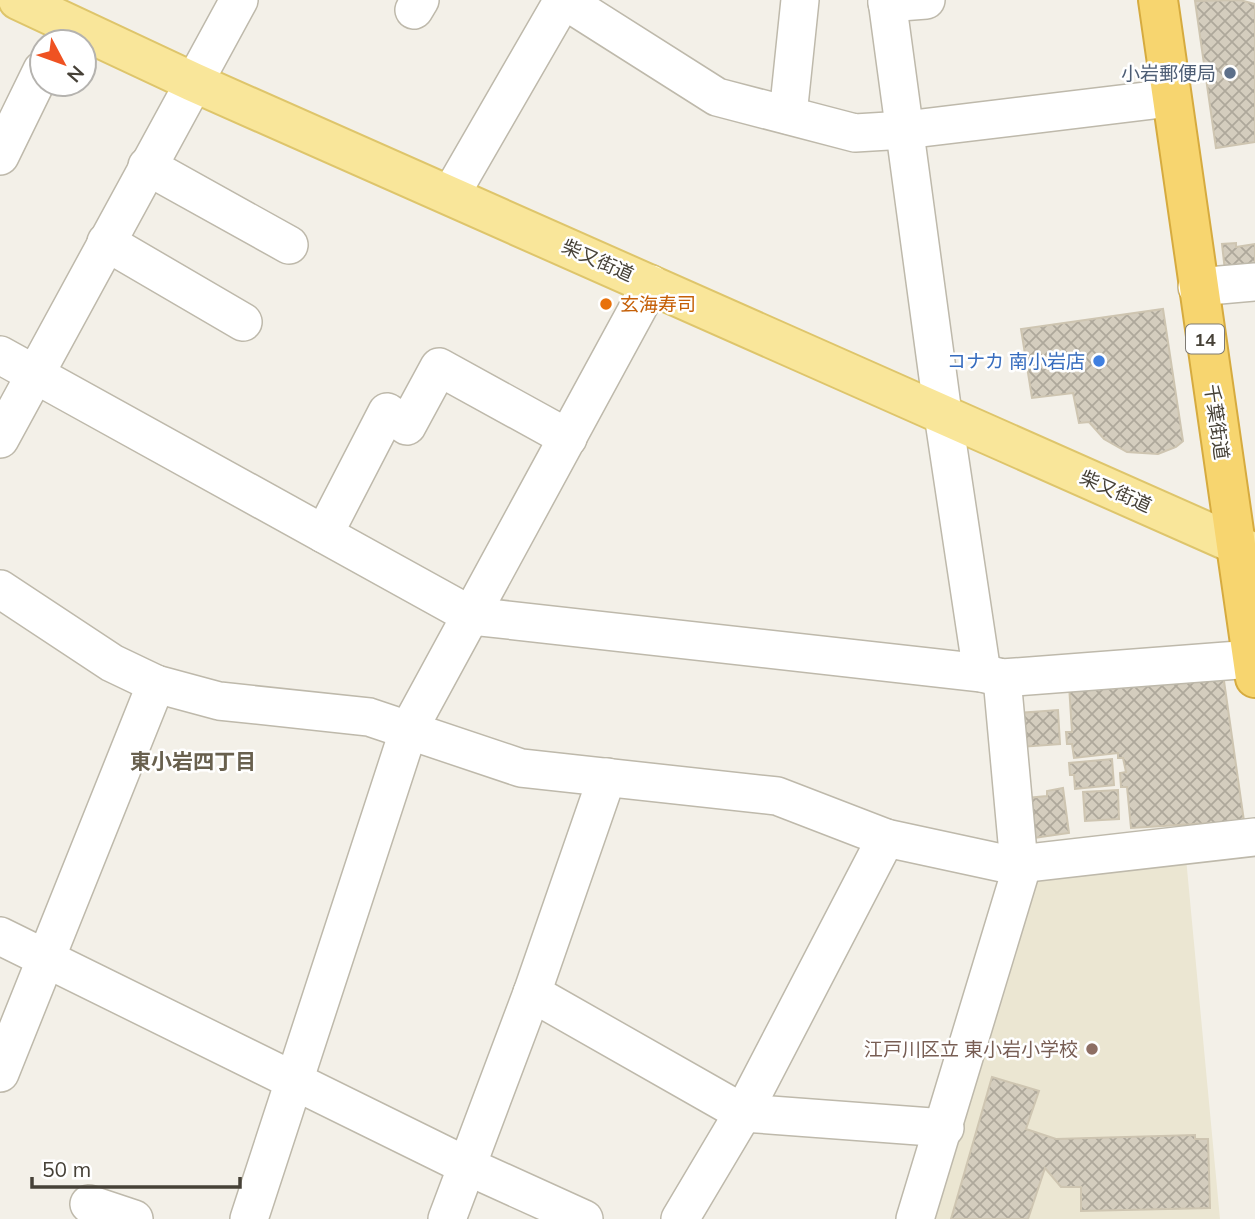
<svg xmlns="http://www.w3.org/2000/svg" width="1255" height="1219" font-family="Mulish,'Noto Sans JP',sans-serif">
<style>
.education{fill:#ebe6d2}
.building{fill:url(#building-cross-hatch);stroke:#cec5b1;stroke-width:2}
.lines{fill:none;stroke-linecap:round;stroke-linejoin:round}
.minor-casing{stroke:#beb9ab;stroke-width:40}
.major-casing{stroke:#dec56b;stroke-width:42}
.highway-casing{stroke:#d6ab3f;stroke-width:42}
.minor{stroke:#fff;stroke-width:37}
.major{stroke:#f9e69a;stroke-width:38}
.highway{stroke:#f7d56f;stroke-width:38}
.service-dot{fill:#5c6f8a;stroke:#fff;stroke-width:2.5}
.food-dot{fill:#e8710a;stroke:#fff;stroke-width:2.5}
.shop-dot{fill:#3f7fe0;stroke:#fff;stroke-width:2.5}
.education-dot{fill:#8d6e63;stroke:#fff;stroke-width:2.5}
.labels{text-anchor:middle;dominant-baseline:central;stroke-width:5;stroke-linejoin:round;paint-order:stroke}
.shield{fill:#fff;stroke:#7e7a73;stroke-width:2}
.shield-label{font-size:18px;font-weight:bold;fill:#464137}
.service-label{font-size:19px;fill:#4e5e75;stroke:#fff;text-anchor:end}
.street-label{font-size:19px;fill:#464137;stroke:#fff}
.food-label{font-size:19px;fill:#c56008;stroke:#fff;text-anchor:start}
.shop-label{font-size:19px;fill:#366cbe;stroke:#fff;text-anchor:end}
.education-label{font-size:19px;fill:#785e54;stroke:#fff;text-anchor:end}
.neighbourhood-label{font-size:21px;font-weight:bold;fill:#68604e;stroke:#fff}
</style>
<defs>
<pattern id="building-cross-hatch" width="8" height="8" patternUnits="userSpaceOnUse" patternTransform="scale(1.75)"><rect width="8" height="8" fill="#d4cdbe"/><path d="M0 0l8 8M0 8l8-8" fill="none" stroke="#aea89b"/></pattern>
</defs>
<rect width="100%" height="100%" fill="#f3f0e8"/>
<path class="education" d="M1186 858 1220 1219H928L1032 878Z"/>
<g class="building">
<path d="M1240 0 1255 4V142L1216 148 1195 1Z"/>
<path d="M1236 243V247L1255 244V275L1226 280 1222 244Z"/>
<path d="M1163 309 1183 441 1176 447 1158 454 1127 452 1104 439 1089 422 1079 423 1073 393 1032 398 1021 329Z"/>
<path d="M1223 674 1244 821 1131 828 1127 787H1121L1120 773 1126 772 1123 758H1118V753L1074 758 1072 744H1067L1066 732H1072L1069 685Z"/>
<path d="M1058 710 1060 744 1020 747 1018 713Z"/>
<path d="M1112 759 1114 785 1075 789 1074 775H1070L1069 763Z"/>
<path d="M1063 788 1069 833 1033 838 1027 798 1047 796V791Z"/>
<path d="M1118 790 1119 819 1085 821 1083 792Z"/>
<path d="M992 1077 1039 1091 1026 1129 1056 1139 1195 1135V1139H1208L1210 1208 1081 1211V1187H1061L1045 1168 1028 1219H951Z"/>
</g>
<g class="lines">
<g class="minor-casing">
<g id="minor">
<path d="M564 0 717 97 855 133 905 130 1170 98"/>
<path d="M887 0 943 414 982 673"/>
<path d="M887 3 926 0"/>
<path d="M414 10 420 0"/>
<path d="M788 115 800 0"/>
<path d="M0 156 42 70"/>
<path d="M147 166 289 245"/>
<path d="M451 194 563 0"/>
<path d="M106 242 243 322"/>
<path d="M1197 287 1255 282"/>
<path d="M0 355 472 616 982 673 1002 678 1252 659"/>
<path d="M0 439 239 0"/>
<path d="M324 534 387 412 407 426 439 367 568 438"/>
<path d="M0 589 112 663 156 684 219 701 369 717 521 768 777 796 886 838 1011 865 1255 837"/>
<path d="M1002 678 1019 864"/>
<path d="M0 936 467 1166 584 1219"/>
<path d="M532 993 743 1113 945 1128"/>
<path d="M0 1073 156 684"/>
<path d="M89 1204 134 1219"/>
<path d="M249 1219 409 729 651 284"/>
<path d="M447 1219 532 993 607 777"/>
<path d="M680 1219 743 1113 886 838"/>
<path d="M915 1219 1023 863"/>
</g>
</g>
<g class="major-casing">
<path id="major" d="M18 0 193 82 1255 553"/>
</g>
<g class="highway-casing">
<path id="highway" d="M1158 0 1255 678"/>
</g>
<use href="#minor" class="minor"/>
<use href="#major" class="major"/>
<use href="#highway" class="highway"/>
</g>
<circle class="service-dot" cx="1230" cy="73" r="7"/>
<circle class="food-dot" cx="606" cy="304" r="7"/>
<circle class="shop-dot" cx="1099" cy="361" r="7"/>
<circle class="education-dot" cx="1092" cy="1049" r="7"/>
<g class="labels">
<rect class="shield" x="1186" y="324.5" width="38" height="29" rx="5"/>
<g class="shield-label">
<text x="1205" y="339">14</text>
</g>
<g class="service-label">
<text x="1216" y="73">小岩郵便局</text>
</g>
<g class="street-label">
<text transform="translate(598 260) rotate(24)">柴又街道</text>
<text transform="translate(1217 422) rotate(82)">千葉街道</text>
<text transform="translate(1116 491) rotate(24)">柴又街道</text>
</g>
<g class="food-label">
<text x="620" y="304">玄海寿司</text>
</g>
<g class="shop-label">
<text x="1085" y="361">コナカ 南小岩店</text>
</g>
<g class="education-label">
<text x="1078" y="1049">江戸川区立 東小岩小学校</text>
</g>
<g class="neighbourhood-label">
<text x="193" y="761">東小岩四丁目</text>
</g>
</g>
<g transform="translate(63 63) rotate(131)"><circle r="33" fill="#ffffff" stroke="#b5b3af" stroke-width="2"/>
<path d="M0-5L12 26L0 18L-12 26Z" fill="#ef5222"/>
<text y="-10" font-size="19" font-weight="bold" text-anchor="middle" fill="#464137">N</text>
</g>
<path d="M32 1177v10h208v-10" fill="none" stroke="#464137" stroke-width="3.5"/>
<text x="42" y="1177" font-size="21" fill="#464137" stroke="#ffffff" stroke-width="5" paint-order="stroke">50 m</text>
</svg>
